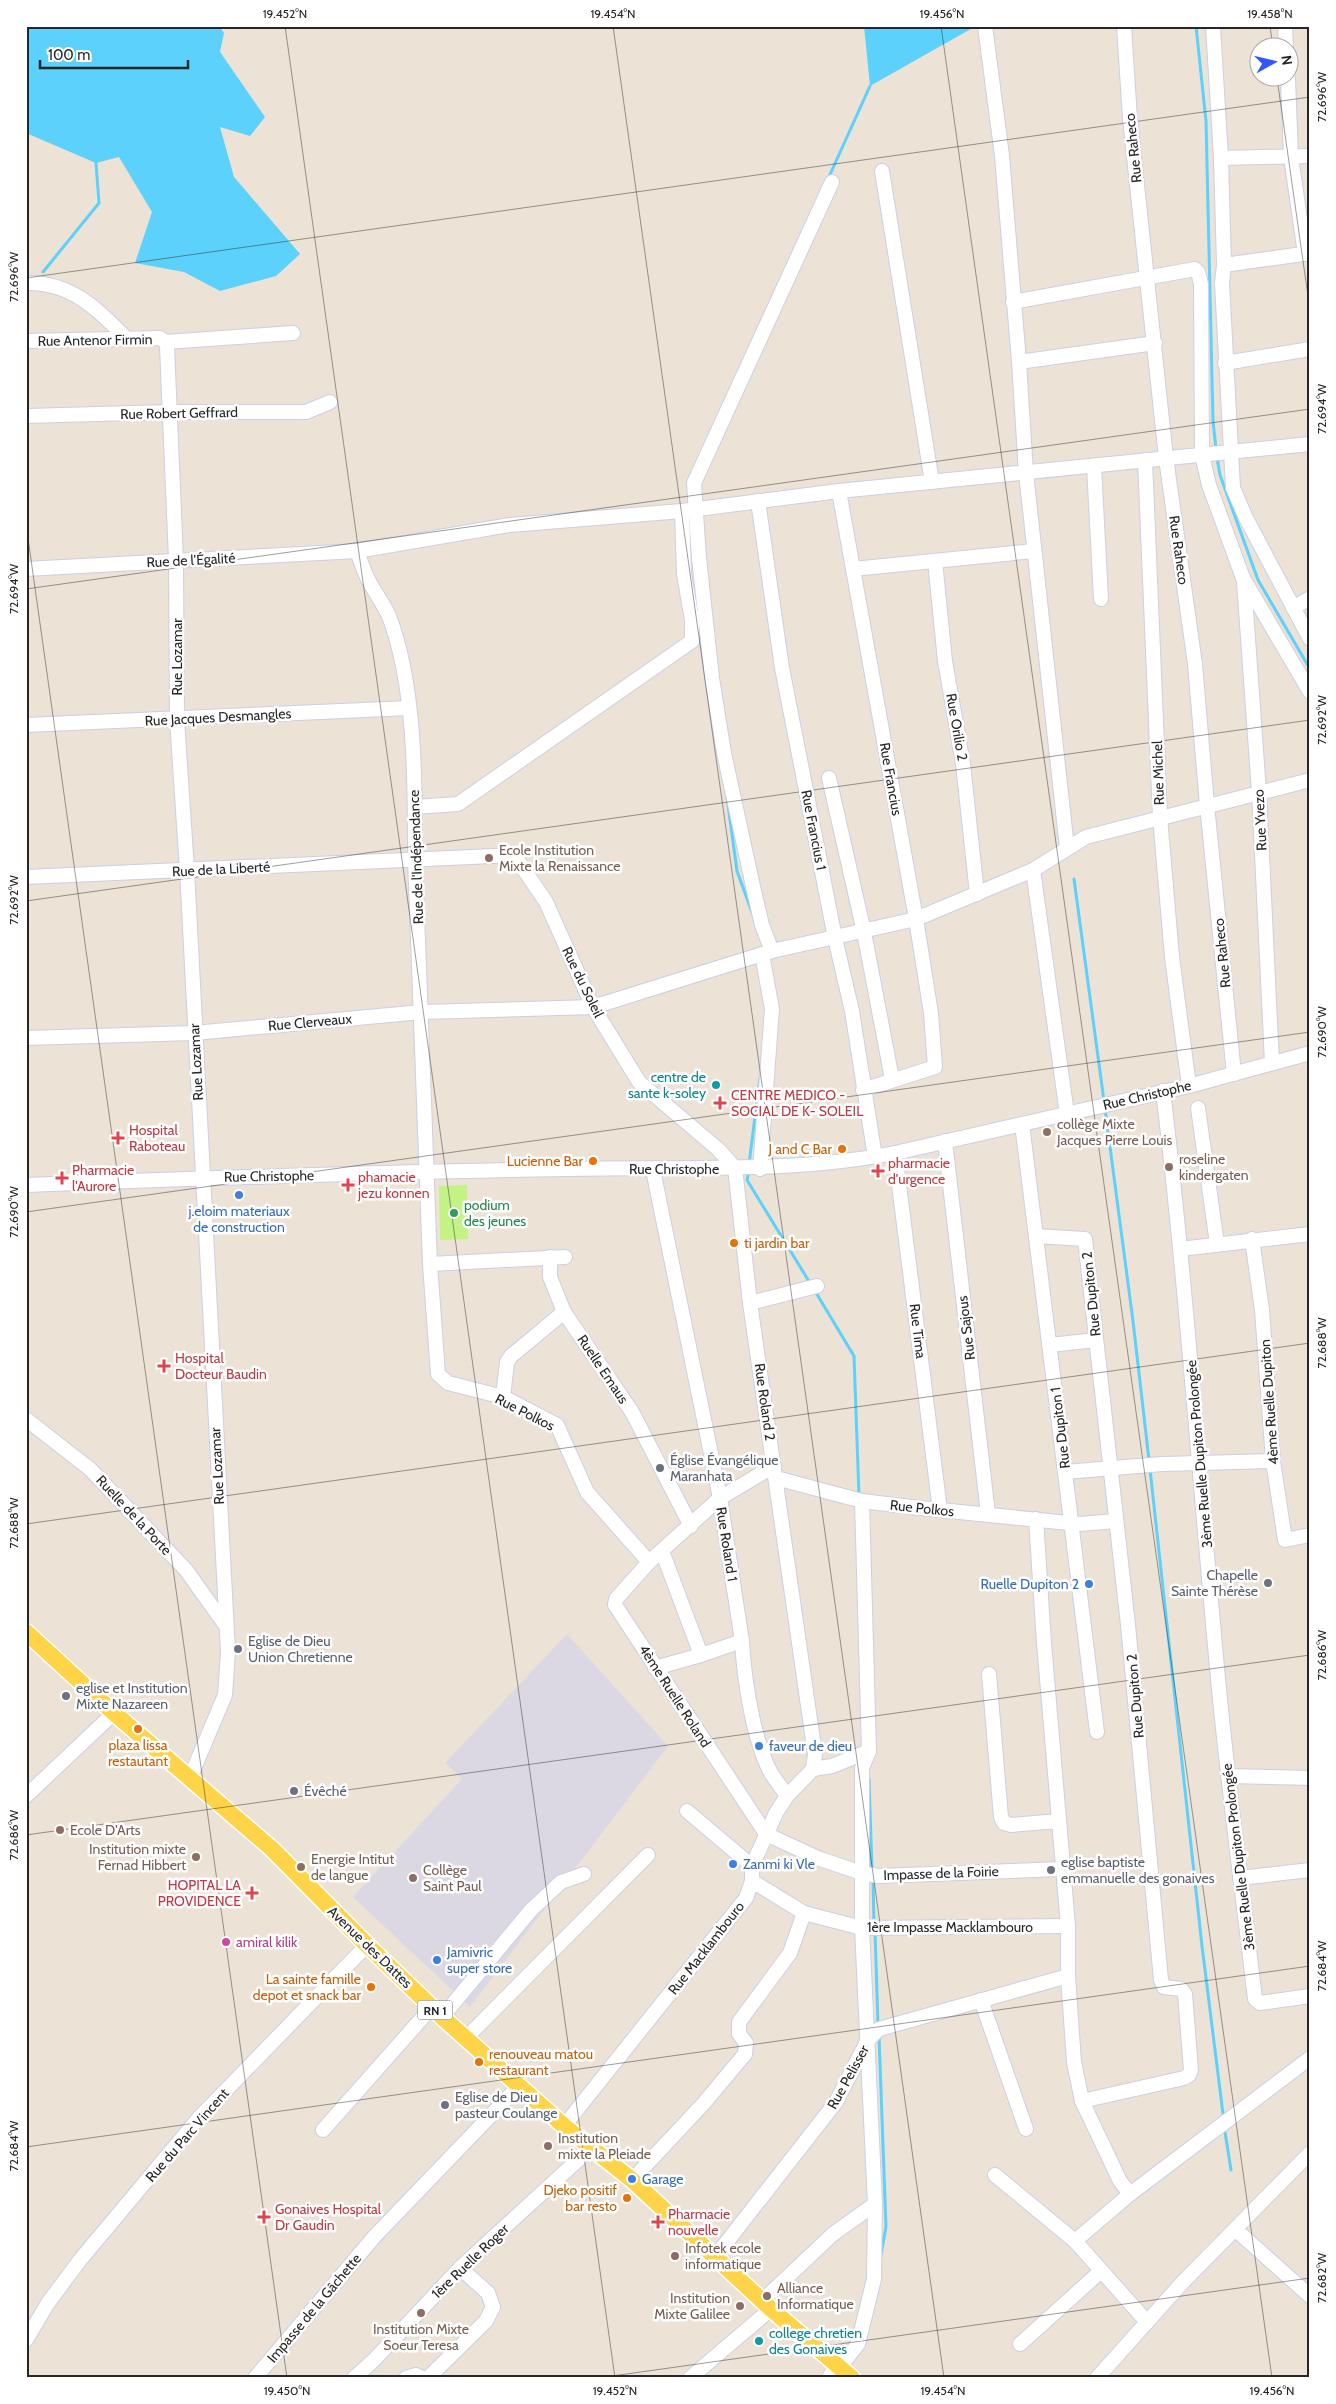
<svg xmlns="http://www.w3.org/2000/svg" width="1336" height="2404" font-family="Cabin,sans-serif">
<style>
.industrial{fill:#dbd8e3}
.pitch{fill:#c4f385}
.water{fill:#5bd1fb}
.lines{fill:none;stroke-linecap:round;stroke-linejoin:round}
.stream{stroke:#5bd1fb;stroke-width:3}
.minor-casing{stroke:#cbd0e3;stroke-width:16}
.major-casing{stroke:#fff;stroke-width:19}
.minor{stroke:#fff;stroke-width:14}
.major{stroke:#ffd448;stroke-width:16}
.ticks{fill:none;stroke:#272727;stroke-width:1;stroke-opacity:0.45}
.education-dot{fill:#8d6e63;stroke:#fff;stroke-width:2}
.culture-dot{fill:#0f9aa8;stroke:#fff;stroke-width:2}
.health-dot{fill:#e0444e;stroke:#fff;stroke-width:2}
.food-dot{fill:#e8710a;stroke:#fff;stroke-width:2}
.shop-dot{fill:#3f7fe0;stroke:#fff;stroke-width:2}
.leisure-dot{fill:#2e9e5b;stroke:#fff;stroke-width:2}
.worship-dot{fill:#6b7280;stroke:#fff;stroke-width:2}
.hotel-dot{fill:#d1479c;stroke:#fff;stroke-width:2}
.labels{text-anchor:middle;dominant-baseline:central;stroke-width:5;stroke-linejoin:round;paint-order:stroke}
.shield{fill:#fff;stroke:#686868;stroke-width:1}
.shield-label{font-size:12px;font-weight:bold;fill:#272727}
.street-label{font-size:14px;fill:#272727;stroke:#fff}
.education-label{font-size:14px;fill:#785e54;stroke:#fff;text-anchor:start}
.culture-label{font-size:14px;fill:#0d838f;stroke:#fff;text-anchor:end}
.health-label{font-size:14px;fill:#be3a42;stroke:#fff;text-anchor:start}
.food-label{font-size:14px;fill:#c56008;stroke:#fff;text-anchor:end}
.leisure-label{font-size:14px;fill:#27864d;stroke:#fff;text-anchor:start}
.shop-label{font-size:14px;fill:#366cbe;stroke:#fff;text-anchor:start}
.worship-label{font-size:14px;fill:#5b616d;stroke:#fff;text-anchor:start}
.hotel-label{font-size:14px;fill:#b23c85;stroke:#fff;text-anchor:start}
.neatline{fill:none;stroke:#272727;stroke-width:2}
.ticks-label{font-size:12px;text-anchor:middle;fill:#272727}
</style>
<rect width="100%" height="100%" fill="#ece2d6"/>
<path class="industrial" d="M567 1634 668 1746 470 2007 353 1897 462 1779 445 1763Z"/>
<path class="pitch" d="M467 1185 468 1239 440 1240 439 1186Z"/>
<g class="water">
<path d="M26 26H219L224 33 220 52 265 117 250 136 220 127 234 177 300 254 276 276 220 291 184 272 135 263 152 212 119 157 96 163 26 133Z"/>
<path d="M864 26H976L870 86Z"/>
</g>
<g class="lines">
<g class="stream">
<path d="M1196 26 1206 121 1213 421 1216 449"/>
<path d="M828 179 870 86"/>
<path d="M43 272 99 203 96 163"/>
<path d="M1217 458 1220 475 1258 580 1310 669"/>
<path d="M727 797 737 871 753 915"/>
<path d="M1074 879 1104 1101"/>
<path d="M1105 1109 1133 1321 1149 1460"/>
<path d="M749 1164 760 1078"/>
<path d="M749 1170 747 1180 810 1283"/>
<path d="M815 1291 854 1356 859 1496"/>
<path d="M1150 1469 1202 1946 1223 2114"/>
<path d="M869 1779 872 1870"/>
<path d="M873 1879 874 1925"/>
<path d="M875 1931 878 2025"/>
<path d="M879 2036 886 2227 881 2254"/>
<path d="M1225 2132 1231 2170"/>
</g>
<g class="minor-casing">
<g id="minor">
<path d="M985 26 1002 156 1019 362 1026 473 1067 848"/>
<path d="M1124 26 1130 119 1166 458 1195 664 1207 805 1234 1074"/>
<path d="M1213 26 1221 158 1224 265 1222 283 1233 488 1246 518 1310 639"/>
<path d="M1285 26 1286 48"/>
<path d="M1288 78 1291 157 1305 254"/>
<path d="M1221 158 1310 156"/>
<path d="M882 171 932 482"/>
<path d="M1224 265 1310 253"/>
<path d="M26 283C71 282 96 308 126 338"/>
<path d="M1013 302 1195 269 1198 272 1201 284 1202 455 1209 485 1243 578 1310 692"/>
<path d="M26 341 160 338 166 342 167 346 176 560 177 720 187 870 228 1652 225 1695 190 1778"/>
<path d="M166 342 293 333"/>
<path d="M1019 362 1155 343"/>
<path d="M1225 363 1310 349"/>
<path d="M26 416 169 412H306L330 402"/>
<path d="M1145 460 1160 817 1172 957 1189 1086"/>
<path d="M1094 466 1101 599"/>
<path d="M839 491 916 919 931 1013 935 1067 863 1090"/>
<path d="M758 501 782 668 835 938 852 1011 875 1157"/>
<path d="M357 551C361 562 364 573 370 583 376 594 384 605 389 616 416 687 415 784 415 859L430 1264 438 1374 448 1383 503 1397 557 1425 587 1492 649 1562 720 1498 774 1466"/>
<path d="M935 561 945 661 963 764 977 894"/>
<path d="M26 569 357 551 510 525 682 511 839 491 1310 444"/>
<path d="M853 569 1034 551"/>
<path d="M1244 582 1259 792 1272 1063"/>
<path d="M1293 608 1310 598"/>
<path d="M26 725 409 708"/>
<path d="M829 778 864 932 892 1079"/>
<path d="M415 807 458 804 692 641V620L684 574 682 511"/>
<path d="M1033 870 1067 1114"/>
<path d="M26 877 514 855 546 902 593 1007 639 1082 719 1150 735 1168"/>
<path d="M772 951 762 925 754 891 724 753 712 678 699 558 694 483 832 182"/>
<path d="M26 1038 194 1033 422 1012 593 1007 772 951 916 919 1033 870 1086 837 1310 780"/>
<path d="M1163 1091C1187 1290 1200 1490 1219 1689 1229 1793 1243 1896 1255 1999L1260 2003 1310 1996"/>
<path d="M1198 1108 1217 1244"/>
<path d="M1022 1124 1097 1732"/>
<path d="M945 1141 988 1514"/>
<path d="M895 1153 940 1510"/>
<path d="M760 1169 772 1009 762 954"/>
<path d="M653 1170 720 1498 742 1641C744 1678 753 1740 771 1773 776 1781 782 1788 787 1796"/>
<path d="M26 1185C207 1178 388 1172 568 1169 678 1166 787 1174 895 1153L1189 1086 1310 1053"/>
<path d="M1036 1236 1085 1239 1128 1625 1161 1980 1164 1987 1181 1989 1185 1994 1191 2070 1189 2075 1184 2078 1082 2101"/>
<path d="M1252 1239 1262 1310 1273 1461 1285 1540 1310 1535"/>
<path d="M1180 1249 1310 1234"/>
<path d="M550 1257V1277L564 1312"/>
<path d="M430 1264 565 1257"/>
<path d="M750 1303 817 1286"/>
<path d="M1050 1345 1096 1340"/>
<path d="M503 1397 507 1362 511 1356 564 1312 632 1412 691 1526"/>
<path d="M26 1419 90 1469 186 1570 226 1626"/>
<path d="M1065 1472 1162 1464 1273 1461"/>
<path d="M776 1478 862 1501 920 1508 1079 1524 1116 1521"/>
<path d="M1036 1519 1044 1643 1068 1926V1976L1074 2062 1082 2101 1120 2181 1130 2194"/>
<path d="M662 1551 701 1655"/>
<path d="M649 1562 616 1599 615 1605 766 1834 820 1859 862 1873 878 1876 1063 1869"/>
<path d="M655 1668 701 1655 742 1641"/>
<path d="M989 1674 1001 1817 1004 1823 1011 1825 1059 1821"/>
<path d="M813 1769 832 1766 869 1751"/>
<path d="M1228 1776 1310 1778"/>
<path d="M26 1796 114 1713"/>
<path d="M687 1811 752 1866"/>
<path d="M1240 1878 1310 1870"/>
<path d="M752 1881 804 1913 862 1928 1068 1926"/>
<path d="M981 2000 1026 2129"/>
<path d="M442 2017 531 1910 561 1882 584 1874"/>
<path d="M466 2038 648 1855"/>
<path d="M564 2126 746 1898 752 1881V1866L776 1813 787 1796 813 1769 815 1754 750 1303 735 1168"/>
<path d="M323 2130 432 2007"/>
<path d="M995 2175 1075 2241 1147 2322"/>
<path d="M632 2180 704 2103 745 2054 746 2043 739 2034V2022L790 1953 804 1913"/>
<path d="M1236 2230 1310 2296"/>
<path d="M1075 2241 1130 2194 1310 2058"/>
<path d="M715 2257 836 2102 868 2040 879 2029 1068 1976"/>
<path d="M762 2301 833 2234 875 2204"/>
<path d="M26 2340 48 2303 80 2260 198 2119 367 1945"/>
<path d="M1020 2344 1101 2271"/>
<path d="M840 2367 858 2344 874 2279 875 2204 862 1928V1768L869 1751 862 1501"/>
<path d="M255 2378 374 2237 519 2086"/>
<path d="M354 2378 374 2360 460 2268 591 2148"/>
<path d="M406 2378 416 2375 422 2378"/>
<path d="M428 2378 486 2321 493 2307 488 2293 460 2268"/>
<path d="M690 2378 771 2309"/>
<path d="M829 2378 836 2364"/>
<path d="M1097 2378 1181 2284 1310 2153"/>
</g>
</g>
<g class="major-casing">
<path id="major" d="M26 1632 114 1713 272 1849 367 1945 442 2017 564 2126 632 2180 771 2309 852 2378"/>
</g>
<use href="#minor" class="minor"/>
<use href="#major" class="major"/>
</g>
<path class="ticks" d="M285 26 615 2378M613 26 944 2378M941 26 1272 2378M1270 26 1273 48M1277 78 1310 310M26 278 1310 97M26 524 287 2378M26 589 1310 409M26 901 1310 720M26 1212 1310 1032M26 1524 1310 1343M26 1835 1310 1655M26 2147 1310 1966M598 2378 1310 2278"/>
<g class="education-dot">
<circle cx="489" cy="858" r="5"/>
<circle cx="1047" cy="1132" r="5"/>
<circle cx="1169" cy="1167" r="5"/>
<circle cx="60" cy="1830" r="5"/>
<circle cx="196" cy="1857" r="5"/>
<circle cx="301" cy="1867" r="5"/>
<circle cx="413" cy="1878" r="5"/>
<circle cx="548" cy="2146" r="5"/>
<circle cx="675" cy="2256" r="5"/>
<circle cx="767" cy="2296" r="5"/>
<circle cx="740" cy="2306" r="5"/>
<circle cx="421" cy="2313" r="5"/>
</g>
<g class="culture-dot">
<circle cx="716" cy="1085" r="5"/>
<circle cx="759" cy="2341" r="5"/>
</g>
<g class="health-dot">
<path d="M717.5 1095.5h5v5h5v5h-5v5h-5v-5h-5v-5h5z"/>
<path d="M115.5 1130.5h5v5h5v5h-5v5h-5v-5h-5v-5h5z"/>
<path d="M875.5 1163.5h5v5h5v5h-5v5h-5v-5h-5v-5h5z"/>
<path d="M59.5 1170.5h5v5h5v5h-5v5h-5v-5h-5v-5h5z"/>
<path d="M345.5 1177.5h5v5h5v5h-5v5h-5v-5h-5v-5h5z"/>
<path d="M161.5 1358.5h5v5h5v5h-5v5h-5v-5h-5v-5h5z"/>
<path d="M249.5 1885.5h5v5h5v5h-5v5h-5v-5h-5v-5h5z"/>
<path d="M261.5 2209.5h5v5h5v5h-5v5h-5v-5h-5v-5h5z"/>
<path d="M655.5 2214.5h5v5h5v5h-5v5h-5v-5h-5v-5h5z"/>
</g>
<g class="food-dot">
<circle cx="842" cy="1149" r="5"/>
<circle cx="593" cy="1161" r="5"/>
<circle cx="734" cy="1243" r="5"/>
<circle cx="138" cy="1729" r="5"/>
<circle cx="371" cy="1987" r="5"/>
<circle cx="479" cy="2062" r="5"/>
<circle cx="627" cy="2198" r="5"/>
</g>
<g class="shop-dot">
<circle cx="239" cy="1195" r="5"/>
<circle cx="1089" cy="1584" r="5"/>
<circle cx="759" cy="1746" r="5"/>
<circle cx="733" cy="1864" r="5"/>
<circle cx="437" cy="1960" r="5"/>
<circle cx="632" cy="2179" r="5"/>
</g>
<circle class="leisure-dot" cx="454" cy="1213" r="5"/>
<g class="worship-dot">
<circle cx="660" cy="1468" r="5"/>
<circle cx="1268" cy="1583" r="5"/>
<circle cx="238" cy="1649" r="5"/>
<circle cx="66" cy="1696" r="5"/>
<circle cx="294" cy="1791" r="5"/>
<circle cx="1051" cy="1870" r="5"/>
<circle cx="445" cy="2105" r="5"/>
</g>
<circle class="hotel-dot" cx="226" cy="1942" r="5"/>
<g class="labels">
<rect class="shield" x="417.5" y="2000.5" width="35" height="19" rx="4"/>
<g class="shield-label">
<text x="435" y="2010">RN 1</text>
</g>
<g class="street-label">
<text transform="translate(1133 148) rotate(-96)">Rue Raheco</text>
<text transform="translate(95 340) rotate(-1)">Rue Antenor Firmin</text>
<text transform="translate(179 413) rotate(-1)">Rue Robert Geffrard</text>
<text transform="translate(1179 550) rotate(82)">Rue Raheco</text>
<text transform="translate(191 560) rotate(-3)">Rue de l'Égalité</text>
<text transform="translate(177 657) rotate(-90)">Rue Lozamar</text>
<text transform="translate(218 717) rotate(-3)">Rue Jacques Desmangles</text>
<text transform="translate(957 727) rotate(80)">Rue Orilio 2</text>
<text transform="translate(1158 773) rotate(-92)">Rue Michel</text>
<text transform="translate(891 779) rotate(80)">Rue Francius</text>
<text transform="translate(1260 820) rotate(-93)">Rue Yvezo</text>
<text transform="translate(814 830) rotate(79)">Rue Francius 1</text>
<text transform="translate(416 857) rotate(-92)">Rue de l'Indépendance</text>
<text transform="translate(221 869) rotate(-3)">Rue de la Liberté</text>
<text transform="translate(1222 953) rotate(-96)">Rue Raheco</text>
<text transform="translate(583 982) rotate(64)">Rue du Soleil</text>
<text transform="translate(310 1022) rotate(-5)">Rue Clerveaux</text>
<text transform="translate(196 1062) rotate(-93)">Rue Lozamar</text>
<text transform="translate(1147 1095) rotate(-13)">Rue Christophe</text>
<text x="674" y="1169">Rue Christophe</text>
<text transform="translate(269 1176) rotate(-1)">Rue Christophe</text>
<text transform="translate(1091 1294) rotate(-96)">Rue Dupiton 2</text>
<text transform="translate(966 1328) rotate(-97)">Rue Sajous</text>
<text transform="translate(918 1331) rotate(83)">Rue Tima</text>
<text transform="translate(603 1369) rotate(56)">Ruelle Emaus</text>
<text transform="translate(765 1402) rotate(82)">Rue Roland 2</text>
<text transform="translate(1269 1402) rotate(-94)">4ème Ruelle Dupiton</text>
<text transform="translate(525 1412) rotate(27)">Rue Polkos</text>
<text transform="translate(1060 1428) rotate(-97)">Rue Dupiton 1</text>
<text transform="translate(1199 1454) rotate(-95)">3ème Ruelle Dupiton Prolongée</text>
<text transform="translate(217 1466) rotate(-93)">Rue Lozamar</text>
<text transform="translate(922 1508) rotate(6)">Rue Polkos</text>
<text transform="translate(134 1515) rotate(47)">Ruelle de la Porte</text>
<text transform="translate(727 1544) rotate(81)">Rue Roland 1</text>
<text transform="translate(675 1696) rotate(57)">4ème Ruelle Roland</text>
<text transform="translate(1135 1696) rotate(-95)">Rue Dupiton 2</text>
<text transform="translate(1238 1857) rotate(-97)">3ème Ruelle Dupiton Prolongée</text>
<text transform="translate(941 1873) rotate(-2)">Impasse de la Foirie</text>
<text x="950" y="1927">1ère Impasse Macklambouro</text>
<text transform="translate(370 1947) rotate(44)">Avenue des Dattes</text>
<text transform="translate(706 1948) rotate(-52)">Rue Macklambouro</text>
<text transform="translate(848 2077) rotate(-61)">Rue Pelisser</text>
<text transform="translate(187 2135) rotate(-49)">Rue du Parc Vincent</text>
<text transform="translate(470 2261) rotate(-44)">1ère Ruelle Roger</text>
<text transform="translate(314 2308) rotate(-50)">Impasse de la Gâchette</text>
</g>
<g class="education-label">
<text x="499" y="850">Ecole Institution<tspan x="499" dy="16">Mixte la Renaissance</tspan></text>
<text x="1057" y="1124">collège Mixte<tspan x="1057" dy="16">Jacques Pierre Louis</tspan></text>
<text x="1179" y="1159">roseline<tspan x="1179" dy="16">kindergaten</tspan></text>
<text x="70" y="1830">Ecole D'Arts</text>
<text x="186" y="1849" text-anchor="end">Institution mixte<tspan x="186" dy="16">Fernad Hibbert</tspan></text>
<text x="311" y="1859">Energie Intitut<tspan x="311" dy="16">de langue</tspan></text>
<text x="423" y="1870">Collège<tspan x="423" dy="16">Saint Paul</tspan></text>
<text x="558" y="2138">Institution<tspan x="558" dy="16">mixte la Pleiade</tspan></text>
<text x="685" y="2248">Infotek ecole<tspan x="685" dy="16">informatique</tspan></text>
<text x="777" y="2288">Alliance<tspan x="777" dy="16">Informatique</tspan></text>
<text x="730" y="2298" text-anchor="end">Institution<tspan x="730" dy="16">Mixte Galilee</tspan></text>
<text x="421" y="2329" text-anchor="middle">Institution Mixte<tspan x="421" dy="16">Soeur Teresa</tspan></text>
</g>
<g class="culture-label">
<text x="706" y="1077">centre de<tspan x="706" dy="16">sante k-soley</tspan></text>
<text x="769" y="2333" text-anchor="start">college chretien<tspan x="769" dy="16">des Gonaives</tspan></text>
</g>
<g class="health-label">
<text x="731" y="1095">CENTRE MEDICO -<tspan x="731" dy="16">SOCIAL DE K- SOLEIL</tspan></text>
<text x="129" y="1130">Hospital<tspan x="129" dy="16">Raboteau</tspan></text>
<text x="888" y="1163">pharmacie<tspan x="888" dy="16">d'urgence</tspan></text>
<text x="72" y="1170">Pharmacie<tspan x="72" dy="16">l'Aurore</tspan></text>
<text x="358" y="1177">phamacie<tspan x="358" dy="16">jezu konnen</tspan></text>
<text x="175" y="1358">Hospital<tspan x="175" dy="16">Docteur Baudin</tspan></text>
<text x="241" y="1885" text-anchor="end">HOPITAL LA<tspan x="241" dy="16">PROVIDENCE</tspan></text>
<text x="275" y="2209">Gonaives Hospital<tspan x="275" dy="16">Dr Gaudin</tspan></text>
<text x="668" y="2214">Pharmacie<tspan x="668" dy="16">nouvelle</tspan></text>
</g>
<g class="food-label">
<text x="832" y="1149">J and C Bar</text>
<text x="583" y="1161">Lucienne Bar</text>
<text x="744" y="1243" text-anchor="start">ti jardin bar</text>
<text x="138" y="1745" text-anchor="middle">plaza lissa<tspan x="138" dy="16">restautant</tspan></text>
<text x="361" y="1979">La sainte famille<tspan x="361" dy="16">depot et snack bar</tspan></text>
<text x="489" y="2054" text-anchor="start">renouveau matou<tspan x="489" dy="16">restaurant</tspan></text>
<text x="617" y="2190">Djeko positif<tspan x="617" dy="16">bar resto</tspan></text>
</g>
<g class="leisure-label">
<text x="464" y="1205">podium<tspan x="464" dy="16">des jeunes</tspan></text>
</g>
<g class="shop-label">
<text x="239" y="1211" text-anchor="middle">j.eloim materiaux<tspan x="239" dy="16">de construction</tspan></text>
<text x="1079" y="1584" text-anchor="end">Ruelle Dupiton 2</text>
<text x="769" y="1746">faveur de dieu</text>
<text x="743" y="1864">Zanmi ki Vle</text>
<text x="447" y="1952">Jamivric<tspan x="447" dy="16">super store</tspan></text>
<text x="642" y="2179">Garage</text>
</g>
<g class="worship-label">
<text x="670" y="1460">Église Évangélique<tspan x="670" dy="16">Maranhata</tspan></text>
<text x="1258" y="1575" text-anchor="end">Chapelle<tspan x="1258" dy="16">Sainte Thérèse</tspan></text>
<text x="248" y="1641">Eglise de Dieu<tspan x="248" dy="16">Union Chretienne</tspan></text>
<text x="76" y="1688">eglise et Institution<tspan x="76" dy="16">Mixte Nazareen</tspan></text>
<text x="304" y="1791">Évêché</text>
<text x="1061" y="1862">eglise baptiste<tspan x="1061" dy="16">emmanuelle des gonaives</tspan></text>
<text x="455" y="2097">Eglise de Dieu<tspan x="455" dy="16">pasteur Coulange</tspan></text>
</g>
<g class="hotel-label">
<text x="236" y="1942">amiral kilik</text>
</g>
</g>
<rect width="1336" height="2404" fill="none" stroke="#ffffff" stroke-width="55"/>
<g transform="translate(1274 62) rotate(82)"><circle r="24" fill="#ffffff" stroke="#a9a9a9"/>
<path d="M0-4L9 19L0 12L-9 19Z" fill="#3057ff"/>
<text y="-8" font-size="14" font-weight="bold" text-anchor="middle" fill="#272727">N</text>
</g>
<path d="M40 60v8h148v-8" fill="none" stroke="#272727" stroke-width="2.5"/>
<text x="48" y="60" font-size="15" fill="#272727" stroke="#ffffff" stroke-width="4" paint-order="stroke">100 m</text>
<rect x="28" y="28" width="1280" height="2348" class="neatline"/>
<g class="ticks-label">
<text x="285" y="18">19.452°N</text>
<text x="613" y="18">19.454°N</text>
<text x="942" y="18">19.456°N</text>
<text x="1270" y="18">19.458°N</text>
<text transform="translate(1322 97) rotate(-90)" y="4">72.696°W</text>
<text transform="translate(14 277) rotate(-90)" y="4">72.696°W</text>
<text transform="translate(1322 409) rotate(-90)" y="4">72.694°W</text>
<text transform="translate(14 589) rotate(-90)" y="4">72.694°W</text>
<text transform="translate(1322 720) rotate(-90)" y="4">72.692°W</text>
<text transform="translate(14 900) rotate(-90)" y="4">72.692°W</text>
<text transform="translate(1322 1032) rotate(-90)" y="4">72.690°W</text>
<text transform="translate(14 1212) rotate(-90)" y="4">72.690°W</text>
<text transform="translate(1322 1343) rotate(-90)" y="4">72.688°W</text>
<text transform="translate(14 1523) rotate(-90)" y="4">72.688°W</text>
<text transform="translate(1322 1655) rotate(-90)" y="4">72.686°W</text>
<text transform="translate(14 1835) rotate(-90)" y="4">72.686°W</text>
<text transform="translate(1322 1966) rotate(-90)" y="4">72.684°W</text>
<text transform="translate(14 2146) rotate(-90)" y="4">72.684°W</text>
<text transform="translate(1322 2278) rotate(-90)" y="4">72.682°W</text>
<text x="287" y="2395">19.450°N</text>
<text x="615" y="2395">19.452°N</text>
<text x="943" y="2395">19.454°N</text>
<text x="1272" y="2395">19.456°N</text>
</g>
</svg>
